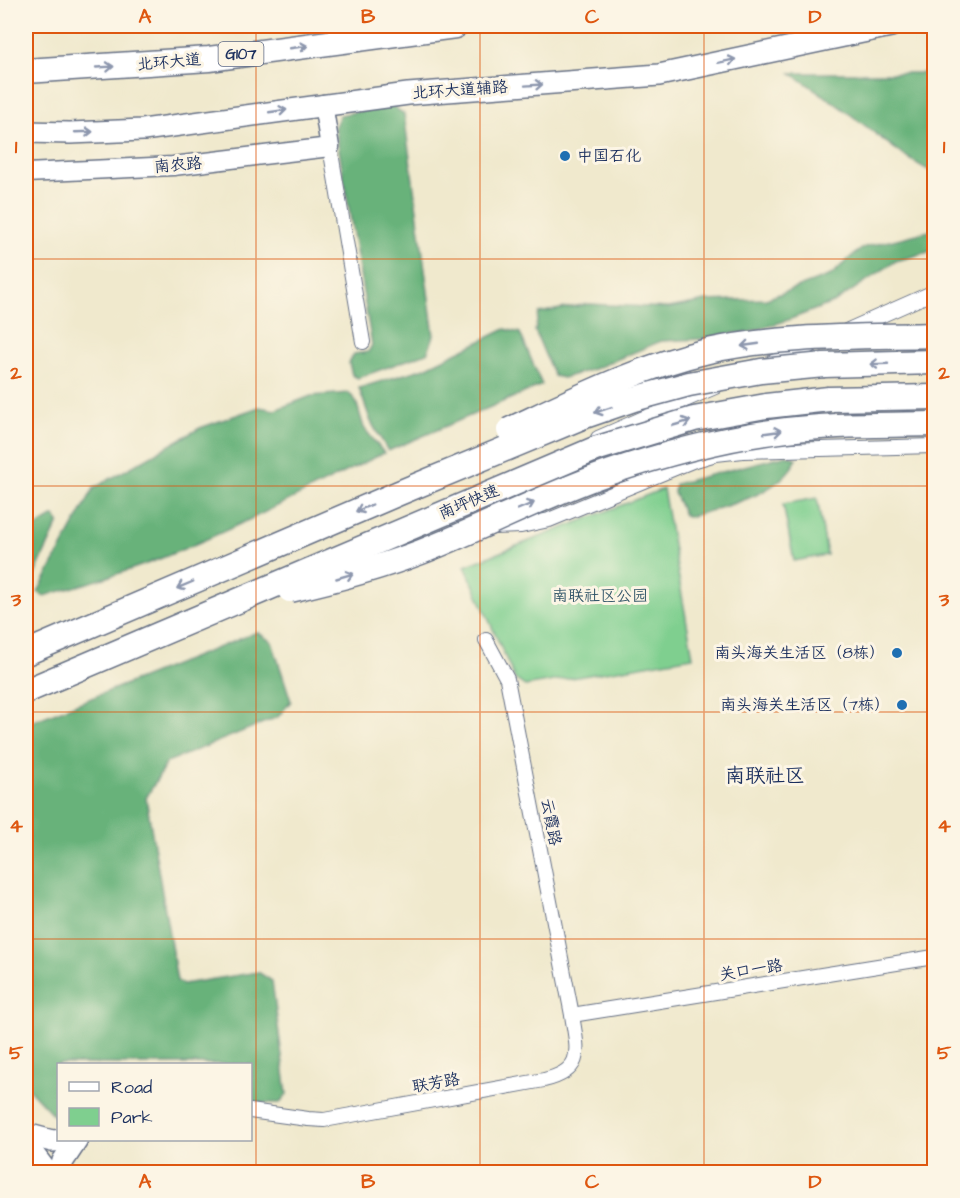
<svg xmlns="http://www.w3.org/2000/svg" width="960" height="1198" font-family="'Architects Daughter','LXGW WenKai TC',sans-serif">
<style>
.green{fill:#7fcf8f;stroke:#4d7f76;stroke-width:1.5}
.forest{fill:#67b27a;stroke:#41706c;stroke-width:1.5}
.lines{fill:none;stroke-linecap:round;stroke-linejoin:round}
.street-casing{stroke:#667085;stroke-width:16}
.secondary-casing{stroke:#667085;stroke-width:21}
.primary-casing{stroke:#667085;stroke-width:24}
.highway-casing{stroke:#667085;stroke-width:27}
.street{stroke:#fff;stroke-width:14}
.secondary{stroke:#fff;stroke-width:18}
.primary{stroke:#fff;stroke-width:21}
.highway{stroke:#fff;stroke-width:24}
.highway-bridge-casing{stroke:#667085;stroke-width:27;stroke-linecap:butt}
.highway-bridge{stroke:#fff;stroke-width:24}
.oneway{stroke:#8d97ae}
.grid{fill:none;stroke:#de5710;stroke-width:1.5;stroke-opacity:0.55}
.poi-dot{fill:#1f6fb2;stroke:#fcf5e5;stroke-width:2}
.labels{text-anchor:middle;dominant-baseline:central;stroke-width:6;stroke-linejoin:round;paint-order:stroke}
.shield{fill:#fcf5e5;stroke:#5e6a86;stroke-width:1.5}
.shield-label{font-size:15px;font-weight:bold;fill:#1b2f5e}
.street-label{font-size:16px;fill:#1b2f5e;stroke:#fcf5e5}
.poi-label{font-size:16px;fill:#1b2f5e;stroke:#fcf5e5;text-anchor:end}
.park-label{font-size:16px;fill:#34576a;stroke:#fcf5e5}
.quarter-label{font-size:20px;fill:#1b2f5e;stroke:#fcf5e5}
.neatline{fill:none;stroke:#de5710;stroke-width:2}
.grid-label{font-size:20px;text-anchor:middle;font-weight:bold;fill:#de5710}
</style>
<rect width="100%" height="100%" fill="#fcf5e5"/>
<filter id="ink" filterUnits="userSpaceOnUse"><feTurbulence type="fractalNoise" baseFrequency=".0167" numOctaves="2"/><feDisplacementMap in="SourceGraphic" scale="12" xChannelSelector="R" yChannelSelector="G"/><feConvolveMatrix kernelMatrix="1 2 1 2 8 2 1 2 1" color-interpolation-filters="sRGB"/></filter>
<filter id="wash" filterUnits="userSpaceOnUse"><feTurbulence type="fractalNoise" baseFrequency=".008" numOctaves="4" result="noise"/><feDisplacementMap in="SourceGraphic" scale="24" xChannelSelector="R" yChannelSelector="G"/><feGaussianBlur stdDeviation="1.35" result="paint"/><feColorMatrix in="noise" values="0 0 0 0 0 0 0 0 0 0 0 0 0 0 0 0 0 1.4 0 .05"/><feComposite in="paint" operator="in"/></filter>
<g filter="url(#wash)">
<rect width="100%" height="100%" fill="#f0e9cd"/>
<g class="green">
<path d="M663 489 693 657 525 686 515 679 465 566Z"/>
<path d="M817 498 827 555 794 561 783 504Z"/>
</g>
<g class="forest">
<path d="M791 73H934V173C901 157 874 131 844 110 827 97 808 85 791 73Z"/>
<path d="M391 105 404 114 434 336 427 353 358 378 352 375 349 363 354 354 368 352 372 345 335 126 340 115Z"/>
<path d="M929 231 934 233V248L928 252 896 261 835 302 788 320 750 332 725 334 702 339 661 341 594 369 563 378 554 376 535 331 539 313 588 304 669 308 706 301 766 299 831 275 853 255 865 247Z"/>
<path d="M505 329 520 333 542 385 388 451 371 422 359 388 425 368Z"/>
<path d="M349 393 356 401 364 428 384 453C314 487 246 524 174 553 132 571 88 583 44 596L38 592 94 488 200 428 259 407 275 410 311 396Z"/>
<path d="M787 455 797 459C777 497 727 505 689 517L684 515 674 493 675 484Z"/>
<path d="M54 516 59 522 26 593V533Z"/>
<path d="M257 632 272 642 291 701 278 717 167 762 146 798 177 981 183 984 258 972 272 981 287 1094 280 1103H251L250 1064H58V1120L26 1086V724Z"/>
</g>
</g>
<g filter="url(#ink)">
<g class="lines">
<g class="street-casing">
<g id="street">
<path d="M330 147 363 342"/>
<path d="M846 331 934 292"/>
<path d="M771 363 814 344"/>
<path d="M598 438 715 387"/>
<path d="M491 527 521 526 549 520 692 461 716 454 743 451 934 446"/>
<path d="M572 1015 934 957"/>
<path d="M250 1111 308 1119 324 1120 544 1080C586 1070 577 1049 572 1015L507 679 486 640"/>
</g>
</g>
<g class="secondary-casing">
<path id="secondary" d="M26 173 173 166 330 147 323 104"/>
</g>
<g class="primary-casing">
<g id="primary">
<path d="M26 132 70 133 143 130 408 94 659 75 891 26"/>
<path d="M26 1134 52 1141 66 1140"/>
<path d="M26 1144 47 1172"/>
<path d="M60 1172 63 1161 77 1140"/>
</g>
</g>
<g class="highway-casing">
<g id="highway">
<path d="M26 71 209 59 455 26"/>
<path d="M824 365 934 362"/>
<path d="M829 399 934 397"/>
</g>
</g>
<use href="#street" class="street"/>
<use href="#secondary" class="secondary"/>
<use href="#primary" class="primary"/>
<use href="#highway" class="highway"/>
<g class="highway-bridge-casing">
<g id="highway-bridge">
<path d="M509 430C573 400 638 367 708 351 781 335 860 337 934 335"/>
<path d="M290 590C334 580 379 568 421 552 483 528 542 496 605 474 658 456 715 440 772 432 825 424 880 425 934 424"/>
<path d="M26 653 399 493 582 417 634 399 689 384 761 371 824 365"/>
<path d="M26 691 595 449 694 419 766 406 829 399"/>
</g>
</g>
<use href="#highway-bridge" class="highway-bridge"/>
</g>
<defs><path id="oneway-shaft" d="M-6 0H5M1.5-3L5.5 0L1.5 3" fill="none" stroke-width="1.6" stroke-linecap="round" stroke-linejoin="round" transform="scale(1.5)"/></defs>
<g class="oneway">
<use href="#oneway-shaft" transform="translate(299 47) rotate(-8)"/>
<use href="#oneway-shaft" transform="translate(727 61) rotate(-12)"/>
<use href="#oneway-shaft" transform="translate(105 67) rotate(-3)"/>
<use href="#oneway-shaft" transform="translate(534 85) rotate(-4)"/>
<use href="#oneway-shaft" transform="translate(278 111) rotate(-8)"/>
<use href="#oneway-shaft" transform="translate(84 132) rotate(-2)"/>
<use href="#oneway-shaft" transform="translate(750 345) rotate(172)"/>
<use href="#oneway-shaft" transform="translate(879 364) rotate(178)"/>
<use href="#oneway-shaft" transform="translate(603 410) rotate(161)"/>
<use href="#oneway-shaft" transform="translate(682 423) rotate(-16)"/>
<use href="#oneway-shaft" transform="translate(773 432) rotate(-8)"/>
<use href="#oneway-shaft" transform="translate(526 506) rotate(-23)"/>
<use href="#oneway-shaft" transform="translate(364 508) rotate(157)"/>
<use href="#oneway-shaft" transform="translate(345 576) rotate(-16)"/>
<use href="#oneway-shaft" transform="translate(185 585) rotate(157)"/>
</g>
</g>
<path class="grid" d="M256 26V1172M480 26V1172M704 26V1172M26 259H934M26 486H934M26 712H934M26 939H934"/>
<g class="poi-dot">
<circle cx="565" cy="156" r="6"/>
<circle cx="897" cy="653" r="6"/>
<circle cx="902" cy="705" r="6"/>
</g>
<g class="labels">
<rect class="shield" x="218.5" y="42" width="45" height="24" rx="4.5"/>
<g class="shield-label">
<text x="241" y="54">G107</text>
</g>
<g class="street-label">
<text transform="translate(169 62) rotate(-5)">北环大道</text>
<text transform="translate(460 90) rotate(-4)">北环大道辅路</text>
<text transform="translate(178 165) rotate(-5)">南农路</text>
<text transform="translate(469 502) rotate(-23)">南坪快速</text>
<text transform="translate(551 822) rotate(79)">云霞路</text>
<text transform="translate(751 970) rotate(-9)">关口一路</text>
<text transform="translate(436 1083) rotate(-10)">联芳路</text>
</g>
<g class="poi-label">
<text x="577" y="156" text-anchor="start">中国石化</text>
<text x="885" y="653">南头海关生活区（8栋）</text>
<text x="890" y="705">南头海关生活区（7栋）</text>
</g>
<g class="park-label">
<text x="600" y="596">南联社区公园</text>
</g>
<g class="quarter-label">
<text x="765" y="776">南联社区</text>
</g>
</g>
<rect width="960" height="1198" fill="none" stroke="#fcf5e5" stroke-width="66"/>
<rect x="57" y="1063" width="195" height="78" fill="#fcf5e5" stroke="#a2a6af" stroke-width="1.5"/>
<rect x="69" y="1082" width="30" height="9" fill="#ffffff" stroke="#a2a6af" stroke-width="1.5"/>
<text x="111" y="1093" font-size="18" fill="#1b2f5e">Road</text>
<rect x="69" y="1108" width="30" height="18" fill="#7fcf8f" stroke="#a2a6af" stroke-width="1.5"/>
<text x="111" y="1123" font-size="18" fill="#1b2f5e">Park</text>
<rect x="33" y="33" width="894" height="1132" class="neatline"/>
<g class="grid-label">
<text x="145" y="23">A</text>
<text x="368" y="23">B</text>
<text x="592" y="23">C</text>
<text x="815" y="23">D</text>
<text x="16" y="153">1</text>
<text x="944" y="153">1</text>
<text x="16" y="379">2</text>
<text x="944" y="379">2</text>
<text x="16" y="606">3</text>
<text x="944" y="606">3</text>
<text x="16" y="832">4</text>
<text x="944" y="832">4</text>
<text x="16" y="1059">5</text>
<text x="944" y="1059">5</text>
<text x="145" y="1188">A</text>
<text x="368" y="1188">B</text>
<text x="592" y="1188">C</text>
<text x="815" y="1188">D</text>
</g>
</svg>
